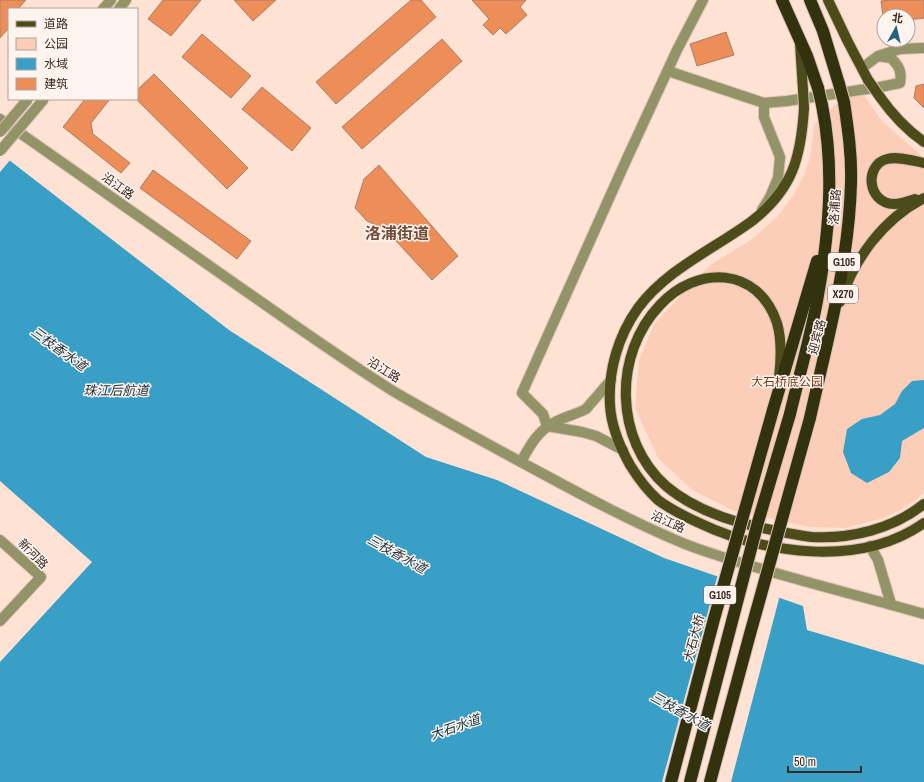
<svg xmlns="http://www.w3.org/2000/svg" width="924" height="782" font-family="'Archivo Narrow','Noto Sans SC',sans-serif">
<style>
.green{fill:#fcceb7}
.water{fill:#399fc7}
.pier{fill:#fee3d5}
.building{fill:#ed8d58;stroke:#a87f6a}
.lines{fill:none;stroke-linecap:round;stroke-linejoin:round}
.minor-casing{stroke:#dbc1b4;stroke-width:12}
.major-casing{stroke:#dbc1b4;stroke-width:12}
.highway-casing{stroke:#dbc1b4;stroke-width:14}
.minor{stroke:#939368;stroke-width:10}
.major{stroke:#4c4b1a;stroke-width:10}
.highway{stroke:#33320e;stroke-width:12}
.minor-bridge-casing{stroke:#dbc1b4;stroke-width:12;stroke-linecap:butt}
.major-bridge-casing{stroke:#dbc1b4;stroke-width:12;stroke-linecap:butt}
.highway-bridge-casing{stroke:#dbc1b4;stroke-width:14;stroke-linecap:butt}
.minor-bridge{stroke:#939368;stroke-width:10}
.major-bridge{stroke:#4c4b1a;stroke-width:10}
.highway-bridge{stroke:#33320e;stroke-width:12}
.labels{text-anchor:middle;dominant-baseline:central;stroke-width:3;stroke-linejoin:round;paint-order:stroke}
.shield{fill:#fdf4ef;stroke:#74655e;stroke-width:1}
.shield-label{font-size:11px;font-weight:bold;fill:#392820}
.street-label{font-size:12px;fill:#392820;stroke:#fdf4ef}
.park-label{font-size:12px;fill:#773914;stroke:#fdf4ef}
.water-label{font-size:13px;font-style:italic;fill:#1b313b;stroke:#fdf4ef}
.district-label{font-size:16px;font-weight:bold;fill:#724d3a;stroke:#fdf4ef}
</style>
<rect width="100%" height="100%" fill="#fee3d5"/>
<path class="green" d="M856 84 882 121 924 158V492L917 499 900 510 884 518 845 528 810 527 734 511 692 490 658 458 635 408 639 360 654 324 710 265 751 240 777 217 793 196 803 177 810 158 814 125Z"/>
<g class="water">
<path d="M0 153 229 330 426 457 497 480 664 558 803 606 807 630 924 665V782H0V662L92 562 0 481Z"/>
<path d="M924 380V428L902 441 900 458 889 472 867 483 851 473 843 452 847 429 862 419 880 415 895 404 902 391 912 381Z"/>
</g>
<g class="pier">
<path d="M0 151 11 159 0 172Z"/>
<path d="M718 574 780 595 731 782H662Z"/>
</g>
<g class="building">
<path d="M0 0H26L18 9H9V28L0 38Z"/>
<path d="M163 0H201L171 36 148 19Z"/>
<path d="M234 0H276L253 21Z"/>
<path d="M411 0H421L436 17 336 104 316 82Z"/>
<path d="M472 0H526L520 7 527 15 506 34 500 28 493 35 483 25 489 19Z"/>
<path d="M890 0H924V18L908 20V16H883L881 1Z"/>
<path d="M726 32 734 55 697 66 690 44Z"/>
<path d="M202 34 251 76 231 98 182 57Z"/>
<path d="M442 39 462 61 362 149 342 127Z"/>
<path d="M154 74 248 168 227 189 137 100V90Z"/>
<path d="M924 84V108L914 98 916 86Z"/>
<path d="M262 87 311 128 292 151 242 109Z"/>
<path d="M85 99H110L91 123 93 134 130 163 121 173 63 127Z"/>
<path d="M379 165 458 256 432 280 386 230 367 221 355 208 364 179Z"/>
<path d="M153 170 251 241 237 259 140 188Z"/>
</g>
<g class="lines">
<g class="minor-casing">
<g id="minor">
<path d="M103 9 111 0"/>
<path d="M119 9 126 0"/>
<path d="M881 55 900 49 924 48"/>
<path d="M668 71 764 103 787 101 880 87 900 83C902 71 899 66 891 58L878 56 862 68"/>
<path d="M0 119C81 176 162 233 244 290 293 324 342 359 393 391 439 418 486 443 532 468 582 495 632 522 685 544 708 553 732 560 755 567 811 584 868 598 924 614"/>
<path d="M762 210 770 197 778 178 780 157 764 117V103"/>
<path d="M547 426 543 414 522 393 624 165 677 50 703 0"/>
<path d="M547 426 582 432 596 436 623 450"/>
<path d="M521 462C530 445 539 429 557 421 567 416 577 414 586 409L611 380"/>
<path d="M0 540 41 577 0 621"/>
<path d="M870 546 878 560 891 604"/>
</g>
</g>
<g class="major-casing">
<g id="major">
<path d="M828 0 848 42 868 80"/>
<path d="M800 44 803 90"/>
<path d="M880 97C892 114 907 130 924 142"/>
<path d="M804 108C801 157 793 189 752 221 714 249 667 269 638 308 618 336 608 371 610 405 611 426 620 447 630 465 638 478 647 490 658 500 670 509 684 516 697 522 764 554 860 568 924 523"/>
<path d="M915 199C909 201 902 204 894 204 867 203 864 165 887 159 899 156 913 161 924 163"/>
<path d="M840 302C854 259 883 219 924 198"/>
<path d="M779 377C781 360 782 340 777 323 758 266 697 265 660 305 613 354 614 440 666 486 692 508 726 520 758 527 776 531 794 535 812 537 851 539 893 529 924 504"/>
</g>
</g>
<g class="highway-casing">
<g id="highway">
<path d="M782 0 807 56 818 88"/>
<path d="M810 0 823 31 839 84"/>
<path d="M773 410 817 261"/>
<path d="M790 414C799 376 810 339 817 301 829 236 835 170 822 105"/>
<path d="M810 418C827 341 849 263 851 183 852 156 848 129 844 102"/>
</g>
</g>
<use href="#minor" class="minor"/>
<use href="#major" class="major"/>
<use href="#highway" class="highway"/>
<g class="minor-bridge-casing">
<g id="minor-bridge">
<path d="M0 132 28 99"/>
<path d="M0 151 44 99"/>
</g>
</g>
<g class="major-bridge-casing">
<g id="major-bridge">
<path d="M868 80 880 97"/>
<path d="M803 90 804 108"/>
</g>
</g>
<g class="highway-bridge-casing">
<g id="highway-bridge">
<path d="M839 84 844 102"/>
<path d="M818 88 822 105"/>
<path d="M671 782 714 619 773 410"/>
<path d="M690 782 758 522 790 414"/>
<path d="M710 782 750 634 810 418"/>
</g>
</g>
<use href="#minor-bridge" class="minor-bridge"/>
<use href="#major-bridge" class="major-bridge"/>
<use href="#highway-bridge" class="highway-bridge"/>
</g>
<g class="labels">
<g class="shield">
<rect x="828" y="253" width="32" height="18" rx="3"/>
<rect x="828" y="285" width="30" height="18" rx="3"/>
<rect x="704" y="586" width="32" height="18" rx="3"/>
</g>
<g class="shield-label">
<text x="844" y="262">G105</text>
<text x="843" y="294">X270</text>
<text x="720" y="595">G105</text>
</g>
<g class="street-label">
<text transform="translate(118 186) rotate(36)">沿江路</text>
<text transform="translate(835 207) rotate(-86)">洛浦路</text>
<text transform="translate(817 337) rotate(-75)">迎宾路</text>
<text transform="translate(384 370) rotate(32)">沿江路</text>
<text transform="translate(668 522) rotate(24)">沿江路</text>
<text transform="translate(33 554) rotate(45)">新河路</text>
<text transform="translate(694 638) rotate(-75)">大石大桥</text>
</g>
<g class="park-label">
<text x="787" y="382">大石桥底公园</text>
</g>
<g class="water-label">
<text transform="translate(59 349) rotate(36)">三枝香水道</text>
<text x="116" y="390">珠江后航道</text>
<text transform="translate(397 554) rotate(29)">三枝香水道</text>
<text transform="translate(680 711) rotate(29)">三枝香水道</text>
<text transform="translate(455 727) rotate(-19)">大石水道</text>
</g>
<g class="district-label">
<text x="397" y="233">洛浦街道</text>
</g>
</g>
<rect x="8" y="8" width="130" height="92" fill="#fdf4ef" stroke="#afa29c"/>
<rect x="16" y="21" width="20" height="6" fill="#4c4b1a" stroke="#afa29c"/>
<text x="44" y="28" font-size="12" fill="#392820">道路</text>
<rect x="16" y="38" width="20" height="12" fill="#fcceb7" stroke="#afa29c"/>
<text x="44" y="48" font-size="12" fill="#392820">公园</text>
<rect x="16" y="58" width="20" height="12" fill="#399fc7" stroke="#afa29c"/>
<text x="44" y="68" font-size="12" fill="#392820">水域</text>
<rect x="16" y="78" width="20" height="12" fill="#ed8d58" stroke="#afa29c"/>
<text x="44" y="88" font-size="12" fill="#392820">建筑</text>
<g transform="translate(896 28) rotate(8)"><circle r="19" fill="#fdf4ef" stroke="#afa29c"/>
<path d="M0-3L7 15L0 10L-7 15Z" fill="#28637c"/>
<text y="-6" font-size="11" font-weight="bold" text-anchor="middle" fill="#392820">北</text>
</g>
<path d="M788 766v6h73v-6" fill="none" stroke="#392820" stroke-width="2"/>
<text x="794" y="766" font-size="12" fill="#392820" stroke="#fdf4ef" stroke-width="3" paint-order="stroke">50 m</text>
</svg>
